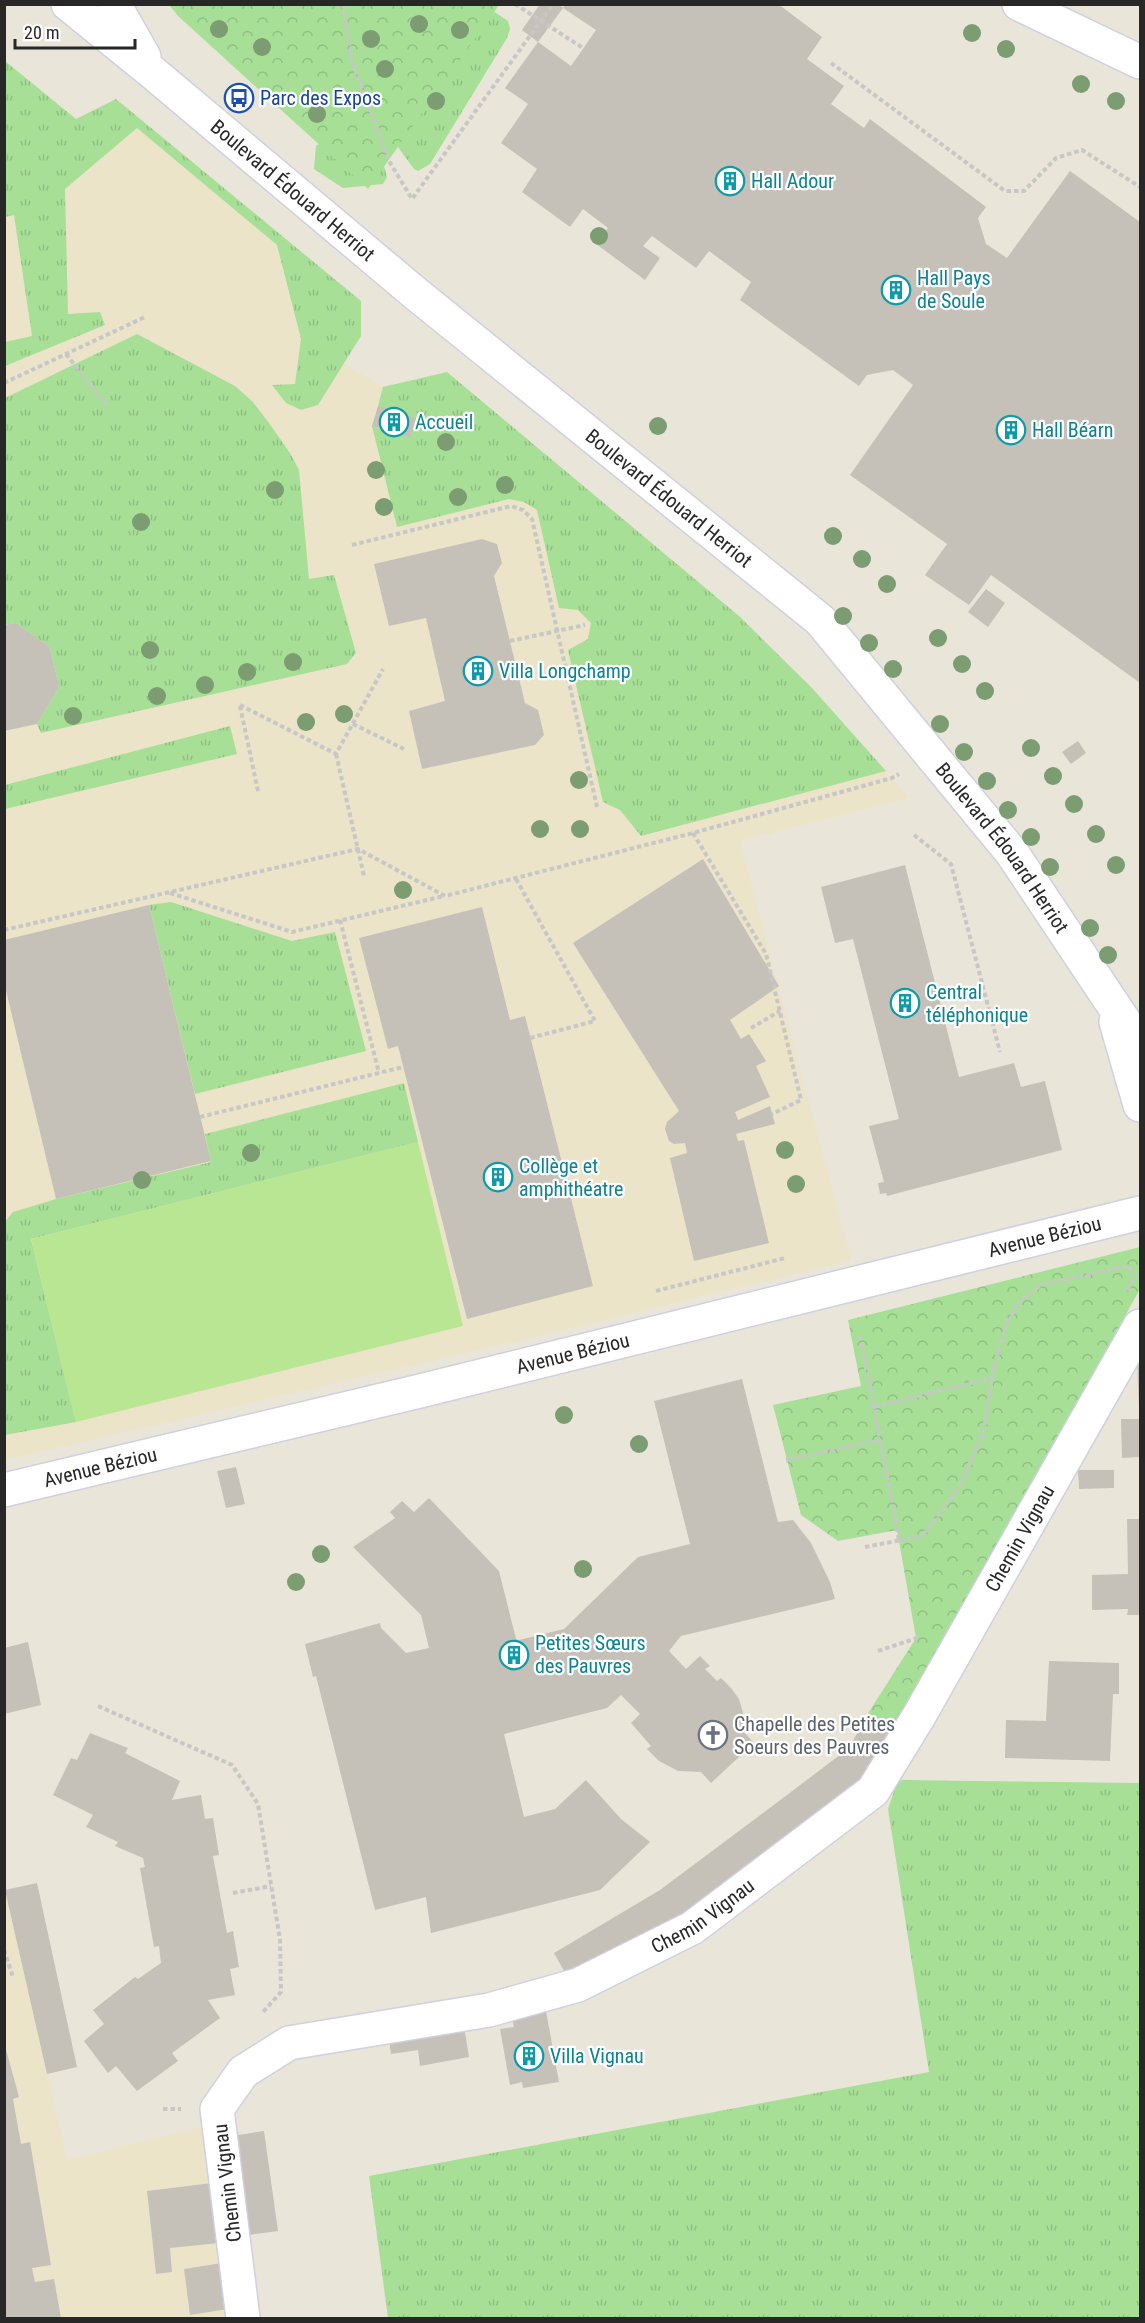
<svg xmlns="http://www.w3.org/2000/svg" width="1145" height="2323" font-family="'Roboto Condensed',sans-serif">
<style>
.education{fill:#ebe4c9}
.grass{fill:url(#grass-tufts)}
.park{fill:url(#park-crowns)}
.pitch{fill:#b9e693}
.building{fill:#c5c1b9}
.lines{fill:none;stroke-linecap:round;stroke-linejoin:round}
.street-casing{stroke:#cfd0e0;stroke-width:36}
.secondary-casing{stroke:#cfd0e0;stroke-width:36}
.path{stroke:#c7c7c7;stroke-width:4;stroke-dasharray:4.5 3;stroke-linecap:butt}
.street{stroke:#fff;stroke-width:33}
.secondary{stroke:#fff;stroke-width:33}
.tree{fill:#7c9c71}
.labels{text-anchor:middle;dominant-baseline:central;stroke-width:4.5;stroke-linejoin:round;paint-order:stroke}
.transit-label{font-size:20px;fill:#164399;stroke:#fff;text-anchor:start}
.culture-label{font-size:20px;fill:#0d838f;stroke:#fff;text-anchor:start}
.street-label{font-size:20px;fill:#272727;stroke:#fff}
.worship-label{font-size:20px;fill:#5b616d;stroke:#fff;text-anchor:start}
</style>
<defs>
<pattern id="grass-tufts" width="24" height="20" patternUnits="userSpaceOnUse" patternTransform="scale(1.5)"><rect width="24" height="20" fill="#a7df97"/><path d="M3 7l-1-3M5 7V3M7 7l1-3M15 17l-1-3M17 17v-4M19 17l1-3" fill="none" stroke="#90bf82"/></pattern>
<pattern id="park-crowns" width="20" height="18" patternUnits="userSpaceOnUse" patternTransform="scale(1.5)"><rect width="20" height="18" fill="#a7df97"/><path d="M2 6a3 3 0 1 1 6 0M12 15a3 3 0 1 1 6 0" fill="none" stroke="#90bf82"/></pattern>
</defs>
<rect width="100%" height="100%" fill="#eae5d9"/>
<g class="education">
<path d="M116 99 361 301V336L343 363 383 387 447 372 739 616 812 688 909 798 740 841 851 1260 564 1330 5 1460V159Z"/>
<path d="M4 1885 67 2160 208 2125 229 2318H5Z"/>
</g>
<g class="grass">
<path d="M349 4 484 5 508 21 510 29 507 38 430 164 418 171 414 169 398 147Z"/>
<path d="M5 61 76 119 116 99 361 301V336L318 405 301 410 286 403 272 385 295 384 301 339 277 245 137 128 65 189 68 314 100 312 105 325 5 366V342L32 336 14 215 5 217Z"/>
<path d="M319 144 384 166 387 177 383 184 343 188 314 169 316 146Z"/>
<path d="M137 334 235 386 253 402 269 423 290 453 299 470 309 579 334 575 356 653 347 664 41 733 37 724 59 687 50 647 16 623 5 625V398Z"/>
<path d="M447 372 739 616 812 688 886 771 641 836 620 810 603 802 568 650 588 639 591 623 578 610 559 608 537 510 524 502 509 499 397 527 372 426 410 438 378 406 383 387Z"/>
<path d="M230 726 237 754 5 809V785Z"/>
<path d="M171 902 292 941 335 932 366 1051 195 1094 149 905Z"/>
<path d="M404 1083 418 1142 31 1239 76 1422 5 1435 4 1223 13 1212 56 1199 211 1162 205 1134Z"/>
<path d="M898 1780 1140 1783V2318H388L369 2176 929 2072 888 1809Z"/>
</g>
<g class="park">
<path d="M169 5H499L368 189 178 16Z"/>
<path d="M1140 1247V1289L895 1731 867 1715 916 1638 897 1530 838 1541 801 1515 773 1405 861 1386 848 1320Z"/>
</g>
<path class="pitch" d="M418 1142 463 1326 76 1422 31 1239Z"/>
<g class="building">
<path d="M540 4H559L563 8 538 42 522 30Z"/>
<path d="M566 4H778L822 37 807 59 844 86 831 104 864 128 870 119 986 207 978 218 986 244 1007 258 1070 171 1140 222V683L991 575 969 605 925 575 947 544 850 475 913 385 893 370 867 375 859 386 740 300 751 282 709 251 696 268 652 236 643 246 660 258 645 280 596 244 608 228 583 209 570 227 522 192 537 169 501 143 528 104 505 88 538 42 571 66 596 30 563 8Z"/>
<path d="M378 406 416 418 410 438 372 426Z"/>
<path d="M482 539 497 544 502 563 494 576 525 703 538 710 544 735 535 745 422 769 409 711 445 701 426 618 389 626 374 564Z"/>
<path d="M986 589 1005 603 988 627 968 612Z"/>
<path d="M16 623 50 647 59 687 37 724 4 731V625Z"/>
<path d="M1078 741 1086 753 1071 764 1062 752Z"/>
<path d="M703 859 779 986 730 1020 741 1039 749 1034 766 1061 756 1066 770 1097 735 1112 738 1120 770 1106 775 1124 736 1134 738 1141 744 1140 769 1243 694 1261 670 1158 687 1153 685 1143 674 1144 669 1141 665 1129 667 1122 679 1111 573 943Z"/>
<path d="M905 865 959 1077 1014 1063 1021 1087 1045 1081 1062 1150 887 1196 886 1193 880 1194 878 1183 884 1182 869 1126 899 1119 853 939 835 943 821 887Z"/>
<path d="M149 905 211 1161 56 1199 4 982V940Z"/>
<path d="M482 907 510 1020 525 1016 593 1286 467 1319 398 1046 388 1049 359 938Z"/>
<path d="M1137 1358H1140V1411H1139Z"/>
<path d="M742 1379 778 1522 793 1520 811 1543 830 1582 835 1599 681 1636 669 1651 686 1669 700 1656 710 1666 705 1669 717 1681 721 1678 731 1688 739 1699 743 1713V1731L754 1743 711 1783 701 1772 678 1771 659 1761 647 1749 651 1746 631 1723 640 1714 621 1695 607 1708 504 1734 524 1817 555 1809 586 1780 621 1819 650 1842 600 1890 431 1933 426 1897 375 1910 316 1676 313 1677 305 1644 380 1623 381 1628 406 1653 429 1648 421 1615 353 1547 395 1518 390 1512 402 1501 414 1512 429 1498 499 1571 516 1639 519 1640 564 1629 638 1557 690 1544 654 1401Z"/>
<path d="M1121 1419H1140V1457L1122 1458Z"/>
<path d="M236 1467 245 1504 226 1508 217 1471Z"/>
<path d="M1078 1470H1114V1488L1079 1489Z"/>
<path d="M1127 1519H1140V1615H1127L1128 1609 1092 1610V1575L1128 1574Z"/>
<path d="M28 1642 41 1705 4 1714V1648Z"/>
<path d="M1049 1661 1119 1663V1694H1113L1110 1761 1005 1758 1006 1720 1046 1721Z"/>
<path d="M867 1715 895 1731 870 1774 682 1920 569 1980 554 1953 660 1890 783 1798 849 1748Z"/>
<path d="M90 1733 128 1748 125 1753 180 1781 172 1800 201 1795 205 1819 213 1818 219 1855 213 1856 227 1933 233 1931 239 1967 230 1969 235 1995 208 2000 220 2018 172 2053 178 2061 137 2091 116 2066 108 2073 84 2041 104 2024 93 2010 135 1977 138 1979 161 1963 159 1946 154 1947 140 1868 145 1867 143 1858 115 1846 118 1842 86 1827 93 1815 53 1795 71 1758 77 1760Z"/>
<path d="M37 1883 77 2067 47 2074 5 1890Z"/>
<path d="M546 2011 559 2082 523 2088 522 2082 510 2085 500 2029 514 2027 512 2018Z"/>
<path d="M464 2026 469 2057 420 2066 418 2050 391 2054 389 2039Z"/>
<path d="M4 2042 19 2097 13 2099 21 2144 30 2142 51 2265 32 2268 35 2282 54 2279 61 2318H4Z"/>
<path d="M264 2131 278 2231 242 2236 232 2136Z"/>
<path d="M212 2183 219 2243 170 2248 172 2272 156 2274 147 2191Z"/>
<path d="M222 2263 228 2309 190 2315 184 2269Z"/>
</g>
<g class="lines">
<g class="street-casing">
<g id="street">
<path id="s1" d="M68 4 152 72 415 293 820 620 1012 853 1140 1045"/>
<path d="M114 4 144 57"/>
<path d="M1116 1022 1140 1105"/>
<path id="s2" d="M4 1490 420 1391 1140 1213"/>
<path id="s3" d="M243 2318 217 2109 243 2072 289 2043 489 2010 578 1985 692 1928 873 1791 919 1716 1140 1326"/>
</g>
</g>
<g class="secondary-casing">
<path id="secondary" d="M1019 4 1140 62"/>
</g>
<g class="path">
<path d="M343 4 351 58 389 161 412 199 553 4"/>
<path d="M515 4 583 48"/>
<path d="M831 63 1005 191H1024L1056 158 1082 150 1140 187"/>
<path d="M66 354 106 405"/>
<path d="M4 383 145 317"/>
<path d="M352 545 511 506 523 510 532 519 597 807"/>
<path d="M510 641 585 625"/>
<path d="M240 705 336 754 383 669"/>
<path d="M240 706 258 791"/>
<path d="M353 724 404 749"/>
<path d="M336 754 364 876"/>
<path d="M693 833 766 954 801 1100 772 1114"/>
<path d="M914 835 951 864 1000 1052"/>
<path d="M516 879 595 1021 530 1038"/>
<path d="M170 893 292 932 444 896"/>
<path d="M340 920 379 1073"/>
<path d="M4 930 358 849 445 896 693 833 892 778 899 774"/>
<path d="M751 1028 780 1011"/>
<path d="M200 1117 403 1067"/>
<path d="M656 1291 785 1258"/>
<path d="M860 1336 899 1540"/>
<path d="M874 1407 991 1378"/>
<path d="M786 1460 880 1440"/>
<path d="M865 1547 922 1536 961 1485 984 1430 993 1370 1007 1322 1020 1301 1041 1285 1128 1266 1136 1275 1126 1292"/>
<path d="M878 1651 920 1637"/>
<path d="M98 1706 232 1765 258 1804 280 1940 281 1992 262 2013"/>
<path d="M233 1893 271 1886"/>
<path d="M4 1950 13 1977"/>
<path d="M163 2109H181"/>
</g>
<use href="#street" class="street"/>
<use href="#secondary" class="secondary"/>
</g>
<g class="tree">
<circle cx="419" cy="24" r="9"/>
<circle cx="219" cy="29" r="9"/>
<circle cx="460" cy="30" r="9"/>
<circle cx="972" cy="33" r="9"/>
<circle cx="371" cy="39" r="9"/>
<circle cx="262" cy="47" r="9"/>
<circle cx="1006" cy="49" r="9"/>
<circle cx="385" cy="69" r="9"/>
<circle cx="1081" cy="84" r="9"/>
<circle cx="436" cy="101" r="9"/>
<circle cx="1116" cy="101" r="9"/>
<circle cx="317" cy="114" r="9"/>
<circle cx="599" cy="236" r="9"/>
<circle cx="658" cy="426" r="9"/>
<circle cx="446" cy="442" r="9"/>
<circle cx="376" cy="470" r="9"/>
<circle cx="505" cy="485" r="9"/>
<circle cx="275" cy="490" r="9"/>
<circle cx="458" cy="497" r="9"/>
<circle cx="384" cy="507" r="9"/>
<circle cx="141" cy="522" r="9"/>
<circle cx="833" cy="536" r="9"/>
<circle cx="862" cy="559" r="9"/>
<circle cx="887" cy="584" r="9"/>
<circle cx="843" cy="616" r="9"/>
<circle cx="938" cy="638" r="9"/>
<circle cx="869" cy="643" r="9"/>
<circle cx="150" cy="650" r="9"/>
<circle cx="293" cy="662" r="9"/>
<circle cx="962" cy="664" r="9"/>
<circle cx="893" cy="669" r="9"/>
<circle cx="247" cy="672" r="9"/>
<circle cx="205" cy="685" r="9"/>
<circle cx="985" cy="691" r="9"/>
<circle cx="157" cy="696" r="9"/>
<circle cx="344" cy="714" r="9"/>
<circle cx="73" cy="716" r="9"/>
<circle cx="306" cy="722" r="9"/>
<circle cx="940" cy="724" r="9"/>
<circle cx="1031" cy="748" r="9"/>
<circle cx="964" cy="752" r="9"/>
<circle cx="1053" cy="776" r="9"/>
<circle cx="579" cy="780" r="9"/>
<circle cx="987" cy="781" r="9"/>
<circle cx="1074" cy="804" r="9"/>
<circle cx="1008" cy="810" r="9"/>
<circle cx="540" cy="829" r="9"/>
<circle cx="580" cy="829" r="9"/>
<circle cx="1096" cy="834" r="9"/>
<circle cx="1031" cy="837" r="9"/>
<circle cx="1116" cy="865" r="9"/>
<circle cx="1050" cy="867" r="9"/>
<circle cx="403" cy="890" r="9"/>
<circle cx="1090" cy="928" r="9"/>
<circle cx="1108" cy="955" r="9"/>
<circle cx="785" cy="1150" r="9"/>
<circle cx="251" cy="1153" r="9"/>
<circle cx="142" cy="1180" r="9"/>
<circle cx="796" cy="1184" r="9"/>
<circle cx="564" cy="1415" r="9"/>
<circle cx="639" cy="1444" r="9"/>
<circle cx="321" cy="1554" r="9"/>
<circle cx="583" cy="1569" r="9"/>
<circle cx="296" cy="1582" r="9"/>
</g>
<defs>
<g id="bus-ring" transform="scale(1.5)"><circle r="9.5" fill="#fff" stroke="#1a4fb4" stroke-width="1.5"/><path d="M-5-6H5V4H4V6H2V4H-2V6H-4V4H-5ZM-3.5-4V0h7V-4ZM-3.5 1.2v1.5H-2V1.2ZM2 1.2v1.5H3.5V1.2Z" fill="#1a4fb4"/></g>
<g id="building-ring" transform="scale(1.5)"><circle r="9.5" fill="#fff" stroke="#0f9aa8" stroke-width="1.5"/><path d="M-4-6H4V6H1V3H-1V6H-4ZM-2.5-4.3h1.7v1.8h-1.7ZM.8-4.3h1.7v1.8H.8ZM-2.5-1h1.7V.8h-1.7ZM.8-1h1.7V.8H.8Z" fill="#0f9aa8"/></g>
<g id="church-ring" transform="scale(1.5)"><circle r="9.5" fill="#fff" stroke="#6b7280" stroke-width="1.5"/><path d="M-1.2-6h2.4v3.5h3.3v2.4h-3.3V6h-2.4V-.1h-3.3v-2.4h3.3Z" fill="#6b7280"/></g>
</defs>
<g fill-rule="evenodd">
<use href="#bus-ring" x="239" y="98"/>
<use href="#building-ring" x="730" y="181"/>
<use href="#building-ring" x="896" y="290"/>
<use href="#building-ring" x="394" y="422"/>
<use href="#building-ring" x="1011" y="430"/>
<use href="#building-ring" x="478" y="671"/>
<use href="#building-ring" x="905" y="1003"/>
<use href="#building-ring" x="498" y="1177"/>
<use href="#building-ring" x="514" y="1655"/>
<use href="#church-ring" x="713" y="1735"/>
<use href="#building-ring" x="529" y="2056"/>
</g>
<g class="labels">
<g class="transit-label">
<text x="260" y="98">Parc des Expos</text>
</g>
<g class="culture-label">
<text x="751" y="181">Hall Adour</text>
<text x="917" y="278">Hall Pays<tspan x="917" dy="23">de Soule</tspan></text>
<text x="415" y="422">Accueil</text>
<text x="1032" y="430">Hall Béarn</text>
<text x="499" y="671">Villa Longchamp</text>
<text x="926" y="992">Central<tspan x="926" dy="23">téléphonique</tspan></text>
<text x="519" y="1166">Collège et<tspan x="519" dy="23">amphithéatre</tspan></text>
<text x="535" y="1643">Petites Sœurs<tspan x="535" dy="23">des Pauvres</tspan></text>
<text x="550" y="2056">Villa Vignau</text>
</g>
<g class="street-label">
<text stroke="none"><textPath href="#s1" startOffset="292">Boulevard Édouard Herriot</textPath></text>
<text stroke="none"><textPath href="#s1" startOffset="778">Boulevard Édouard Herriot</textPath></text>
<text stroke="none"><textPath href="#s1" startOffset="1264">Boulevard Édouard Herriot</textPath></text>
<text stroke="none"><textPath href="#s2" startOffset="1071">Avenue Béziou</textPath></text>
<text stroke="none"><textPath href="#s2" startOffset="585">Avenue Béziou</textPath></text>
<text stroke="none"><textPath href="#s2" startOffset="99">Avenue Béziou</textPath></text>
<text stroke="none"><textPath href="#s3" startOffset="1252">Chemin Vignau</textPath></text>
<text stroke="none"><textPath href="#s3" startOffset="748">Chemin Vignau</textPath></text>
<text transform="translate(227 2183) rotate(-97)">Chemin Vignau</text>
</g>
<g class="worship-label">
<text x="734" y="1724">Chapelle des Petites<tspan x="734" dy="23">Soeurs des Pauvres</tspan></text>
</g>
</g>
<rect width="1145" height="2323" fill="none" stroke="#272727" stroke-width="12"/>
<path d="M15 39v9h120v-9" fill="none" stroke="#272727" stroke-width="3"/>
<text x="24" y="39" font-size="18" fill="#272727" stroke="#ffffff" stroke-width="4.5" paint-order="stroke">20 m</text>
</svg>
